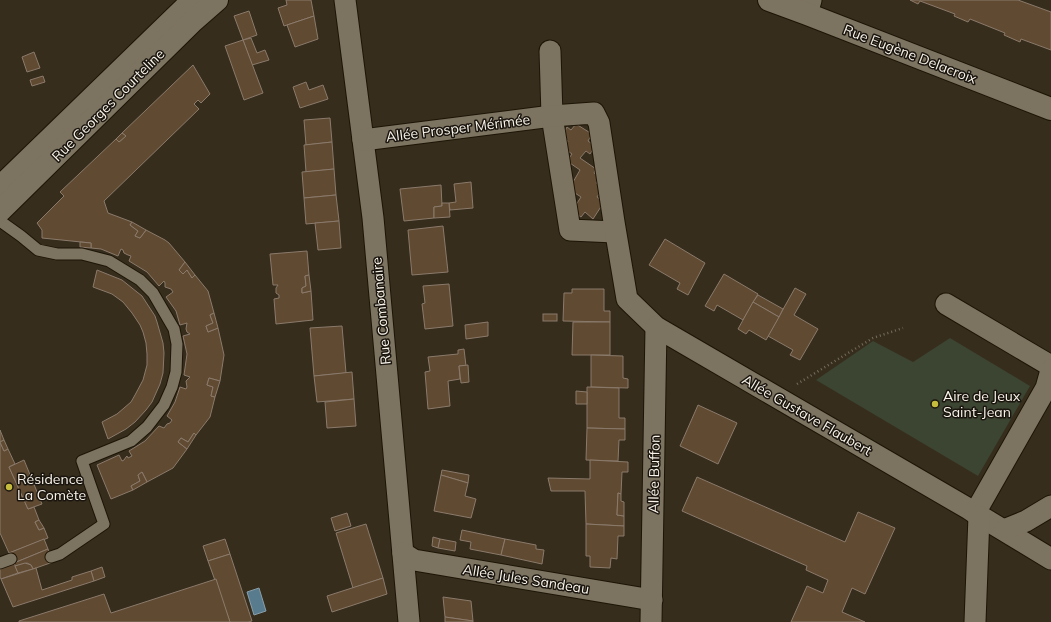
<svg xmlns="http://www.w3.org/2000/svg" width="1051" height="622" font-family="Mulish,sans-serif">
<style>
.green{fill:#3c4432}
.water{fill:#597b8e;stroke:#899fa9}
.building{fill:#614a32;stroke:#8a7a6b}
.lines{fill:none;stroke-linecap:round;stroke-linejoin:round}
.service-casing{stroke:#1d1506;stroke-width:13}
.minor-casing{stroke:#1d1506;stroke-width:23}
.tertiary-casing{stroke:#1d1506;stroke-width:24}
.path{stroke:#756d5f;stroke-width:2.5;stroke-dasharray:1 3;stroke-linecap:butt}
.service{stroke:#7d7361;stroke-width:11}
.minor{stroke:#7d7361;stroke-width:21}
.tertiary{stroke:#7d7361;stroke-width:22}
.poi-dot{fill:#c5bc3d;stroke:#1a160f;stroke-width:1.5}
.labels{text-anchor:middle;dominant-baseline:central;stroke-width:3;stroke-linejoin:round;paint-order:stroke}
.street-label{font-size:14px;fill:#f9f3e9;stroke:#1a160f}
.poi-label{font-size:14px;fill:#f9f3e9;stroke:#1a160f;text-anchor:start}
</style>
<rect width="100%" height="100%" fill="#362d1d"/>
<path class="green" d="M950 338 1030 386 978 476 816 380 873 341 913 362Z"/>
<path class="water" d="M259 588 266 611 254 615 247 592Z"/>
<g class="building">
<path d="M286 0H311L314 16 284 26 278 8 287 5Z"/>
<path d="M910 0H1018L1051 12V50L1021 39 1020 42 1004 35 1005 33 970 19 968 22 954 16 955 14 920 1 918 4Z"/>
<path d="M249 11 257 35 243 40 234 16Z"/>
<path d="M314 16 318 39 295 47 287 25Z"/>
<path d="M251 38 257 53 265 50 269 60 252 65 243 40Z"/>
<path d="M243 40 263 93 244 100 225 46Z"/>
<path d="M34 52 40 68 27 72 22 57Z"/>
<path d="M193 65 210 94 201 103 198 100 194 104 199 109 104 201 108 213 132 222 130 225 138 231 135 236 140 238 146 230 165 240 169 243 185 262 179 270 183 274 187 270 192 278 195 275 208 291 214 313 210 315 213 323 206 326 208 332 218 328 224 355 220 381 209 378 207 385 213 387 211 396 215 397 210 417 196 435 194 433 188 442 181 438 178 442 187 449 173 468 147 482 142 472 138 475 140 481 131 486 133 490 111 499 97 465 119 455 122 461 124 460 126 457 127 456 128 458 132 456 129 451 145 441 159 426 164 428 167 424 170 423 172 420 167 416 175 402 180 387 186 389 187 387 186 381 190 377 184 375 187 354 183 336 190 334 187 332 186 329 187 323 180 325 176 311 166 297 173 292 171 289 165 287V283L164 281 159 286 147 272 129 261 131 256 128 255 124 253 123 250 121 249 118 256 101 249 91 248V243L42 238V230L37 223 64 196 60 192 116 139 119 142 126 136 122 133Z"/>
<path d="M43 76 45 82 32 86 30 80Z"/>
<path d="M306 82 309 90 323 85 328 99 300 108 293 87Z"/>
<path d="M330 118 332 142 306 145 304 120Z"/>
<path d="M576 124 592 134 588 141 595 146 590 154 586 151 580 158 596 169 594 173 600 177 596 183 603 188 597 197 604 202 593 219 585 212 581 217 572 211 581 197 569 189 580 170 567 161 572 154 564 148 568 141 562 137 567 127 571 130Z"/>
<path d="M122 133 126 136 119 142 116 139Z"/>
<path d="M332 142 334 169 306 172 304 145Z"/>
<path d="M334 169 336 195 304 198 302 172Z"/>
<path d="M471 182 473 208 450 210 449 203 456 202 454 184Z"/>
<path d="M441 185 442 206 434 207V218L404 221 400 189Z"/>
<path d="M336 195 339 221 306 224 304 198Z"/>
<path d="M442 203H449L450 217 434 218V207L442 206Z"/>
<path d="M339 221 341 248 318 250 315 223Z"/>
<path d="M132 222 146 230 140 238 135 236 138 231 130 225Z"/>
<path d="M443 226 448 272 412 275 408 230Z"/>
<path d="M665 239 705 263 688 295 677 289 680 283 649 265Z"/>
<path d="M80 242 91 243V248L80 247Z"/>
<path d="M307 251 309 275 305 276 306 286 302 288V293L311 291 313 320 276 324 274 299 279 298V295L276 293V288L278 285H273L270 254Z"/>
<path d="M185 262 195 275 192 278 187 270 183 274 179 270Z"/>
<path d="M97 270 122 280 142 296 155 316 157 322 163 343 164 353 163 373 160 384 152 402 146 410 135 422 126 429 108 439 102 422 117 414 131 402 135 395 143 380 147 365V354L146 343 143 332 140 325 132 313 123 302 112 294 93 287Z"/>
<path d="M724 274 758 294 743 320 717 305 714 311 705 306Z"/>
<path d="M309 275 311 291 302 293V288L306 286 305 276Z"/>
<path d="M449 284 453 326 425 329 422 304 425 303 423 286Z"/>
<path d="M795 288 806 294 794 315 818 329 800 360 790 355 793 350 768 336Z"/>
<path d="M572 289H604V311H610V322L563 321 564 293H572Z"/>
<path d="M758 295 783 309 779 317 753 302Z"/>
<path d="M753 302 779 317 766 340 749 330 746 334 738 329Z"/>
<path d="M214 313 218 328 208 332 206 326 213 323 210 315Z"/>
<rect x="543" y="314" width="14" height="7"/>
<path d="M488 322V336L466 339 465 325Z"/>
<path d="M573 322H610V355H572Z"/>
<path d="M342 326 346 373 314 376 310 328Z"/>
<path d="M464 349 466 366H459L460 379 448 381 450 406 428 409 425 372 430 371 428 357 458 354V350Z"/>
<path d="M591 355 623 356V378L628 379V388L591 387Z"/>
<path d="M468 365 469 382 461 383 459 366Z"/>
<path d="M352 372 354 399 317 402 314 376Z"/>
<path d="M209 378 220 381 215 397 211 396 213 387 207 385Z"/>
<path d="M587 387 619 388V418H625V429L587 428Z"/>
<path d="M576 391 587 392V404H576Z"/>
<path d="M354 399 356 426 327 428 325 402Z"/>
<path d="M698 405 737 423 718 464 680 446Z"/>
<path d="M587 428 625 429V440H619L618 461 586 460Z"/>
<path d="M0 430 4 440 0 442 4 451 8 449 15 464 9 467 28 509 34 507 39 520 35 522 39 530 44 528 48 538 9 553 0 533Z"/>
<path d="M194 433 196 435 187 449 178 442 181 438 188 442Z"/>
<path d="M4 440 8 449 4 451 0 442Z"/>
<path d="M24 460 42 504 28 509 9 467Z"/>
<path d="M590 460 628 462V472H622L621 494 618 493 617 515 624 516V526L586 524 585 491H551L548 478 590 479Z"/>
<path d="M442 470 469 475 468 483 441 475Z"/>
<path d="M142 472 147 482 133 490 131 486 140 481 138 475Z"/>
<path d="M441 475 468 483 465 496 476 499 471 518 434 511Z"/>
<path d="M697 477 845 542 858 512 895 528 865 594 852 588 842 612 865 622H791L807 586 823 593 828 580 806 570 807 566 682 511Z"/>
<path d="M618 493 621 494V501L624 502V516L617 515Z"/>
<path d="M347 513 351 526 335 531 331 518Z"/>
<path d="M39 520 44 528 39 530 35 522Z"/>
<path d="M366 524 383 578 353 588 336 533Z"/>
<path d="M586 524 624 526V536H618L617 559 611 558 610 568 590 567V556H586Z"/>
<path d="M462 530 505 539 501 555 470 549 471 542 460 540Z"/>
<path d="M433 537 440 539 438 548 432 546Z"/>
<path d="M44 539 48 549 14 563 9 553Z"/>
<path d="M225 539 230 554 208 561 203 546Z"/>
<path d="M440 539 456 542 455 551 438 548Z"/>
<path d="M505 539 536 545V549L544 550 542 564 501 555Z"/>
<path d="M48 549 53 562 33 569 31 565 27 563 15 566 14 563Z"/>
<path d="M230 554 252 621 248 622H230L208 561Z"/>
<path d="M14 563 18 573 1 579 0 577V569Z"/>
<path d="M25 563 31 565 33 569 18 573 15 566Z"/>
<path d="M102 567 105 577 94 581 91 571Z"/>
<path d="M36 568 42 590 72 580V577L91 571 94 581 13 607 1 579Z"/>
<path d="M383 578 387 594 332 612 327 596Z"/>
<path d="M216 579 230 622H19V621L104 594 111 613Z"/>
<path d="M443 597 471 601 473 621 445 617Z"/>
<path d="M445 617 473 621V622H445Z"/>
</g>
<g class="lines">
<g class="service-casing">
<g id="service">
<path d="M0 221 21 236 38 250 57 254H82L109 261 140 280 153 293 174 329 177 344 176 372 172 387 164 405 147 427 131 441 82 461 104 524 60 554 51 557"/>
<path d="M0 563 11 559"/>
</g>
</g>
<g class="minor-casing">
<g id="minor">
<path d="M345 0 373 218 409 622"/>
<path d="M807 14 811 0"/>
<path d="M550 51 552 116 570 230 615 232"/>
<path d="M363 140 552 116 594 113 599 123 614 222 627 299 656 327 969 509 975 513 1051 559"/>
<path d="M946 304 1051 366"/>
<path d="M975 513 1046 388 1051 370"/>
<path d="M1004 530 1026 521 1051 506"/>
<path d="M403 553 414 560 652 600"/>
<path d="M651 622 656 327"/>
<path d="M975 622 979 516"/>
</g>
</g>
<g class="tertiary-casing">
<g id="tertiary">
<path d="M769 0 807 14 1051 109"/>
<path d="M0 187 193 0"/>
<path d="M0 211 193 21 217 0"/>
</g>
</g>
<path class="path" d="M797 384 873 338 903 328"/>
<use href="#service" class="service"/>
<use href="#minor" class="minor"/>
<use href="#tertiary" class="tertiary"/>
</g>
<g class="poi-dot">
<circle cx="935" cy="404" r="4"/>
<circle cx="9" cy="487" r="4"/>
</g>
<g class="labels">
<g class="street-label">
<text transform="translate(910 54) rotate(21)">Rue Eugène Delacroix</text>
<text transform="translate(108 105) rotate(-45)">Rue Georges Courteline</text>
<text transform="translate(458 128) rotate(-7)">Allée Prosper Mérimée</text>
<text transform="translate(381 311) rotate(-95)">Rue Combanaire</text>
<text transform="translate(807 415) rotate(30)">Allée Gustave Flaubert</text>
<text transform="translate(654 474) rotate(-89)">Allée Buffon</text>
<text transform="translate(526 579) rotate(9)">Allée Jules Sandeau</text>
</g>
<g class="poi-label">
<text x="943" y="396">Aire de Jeux<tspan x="943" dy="16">Saint-Jean</tspan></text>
<text x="17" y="479">Résidence<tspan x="17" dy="16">La Comète</tspan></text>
</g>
</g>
</svg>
